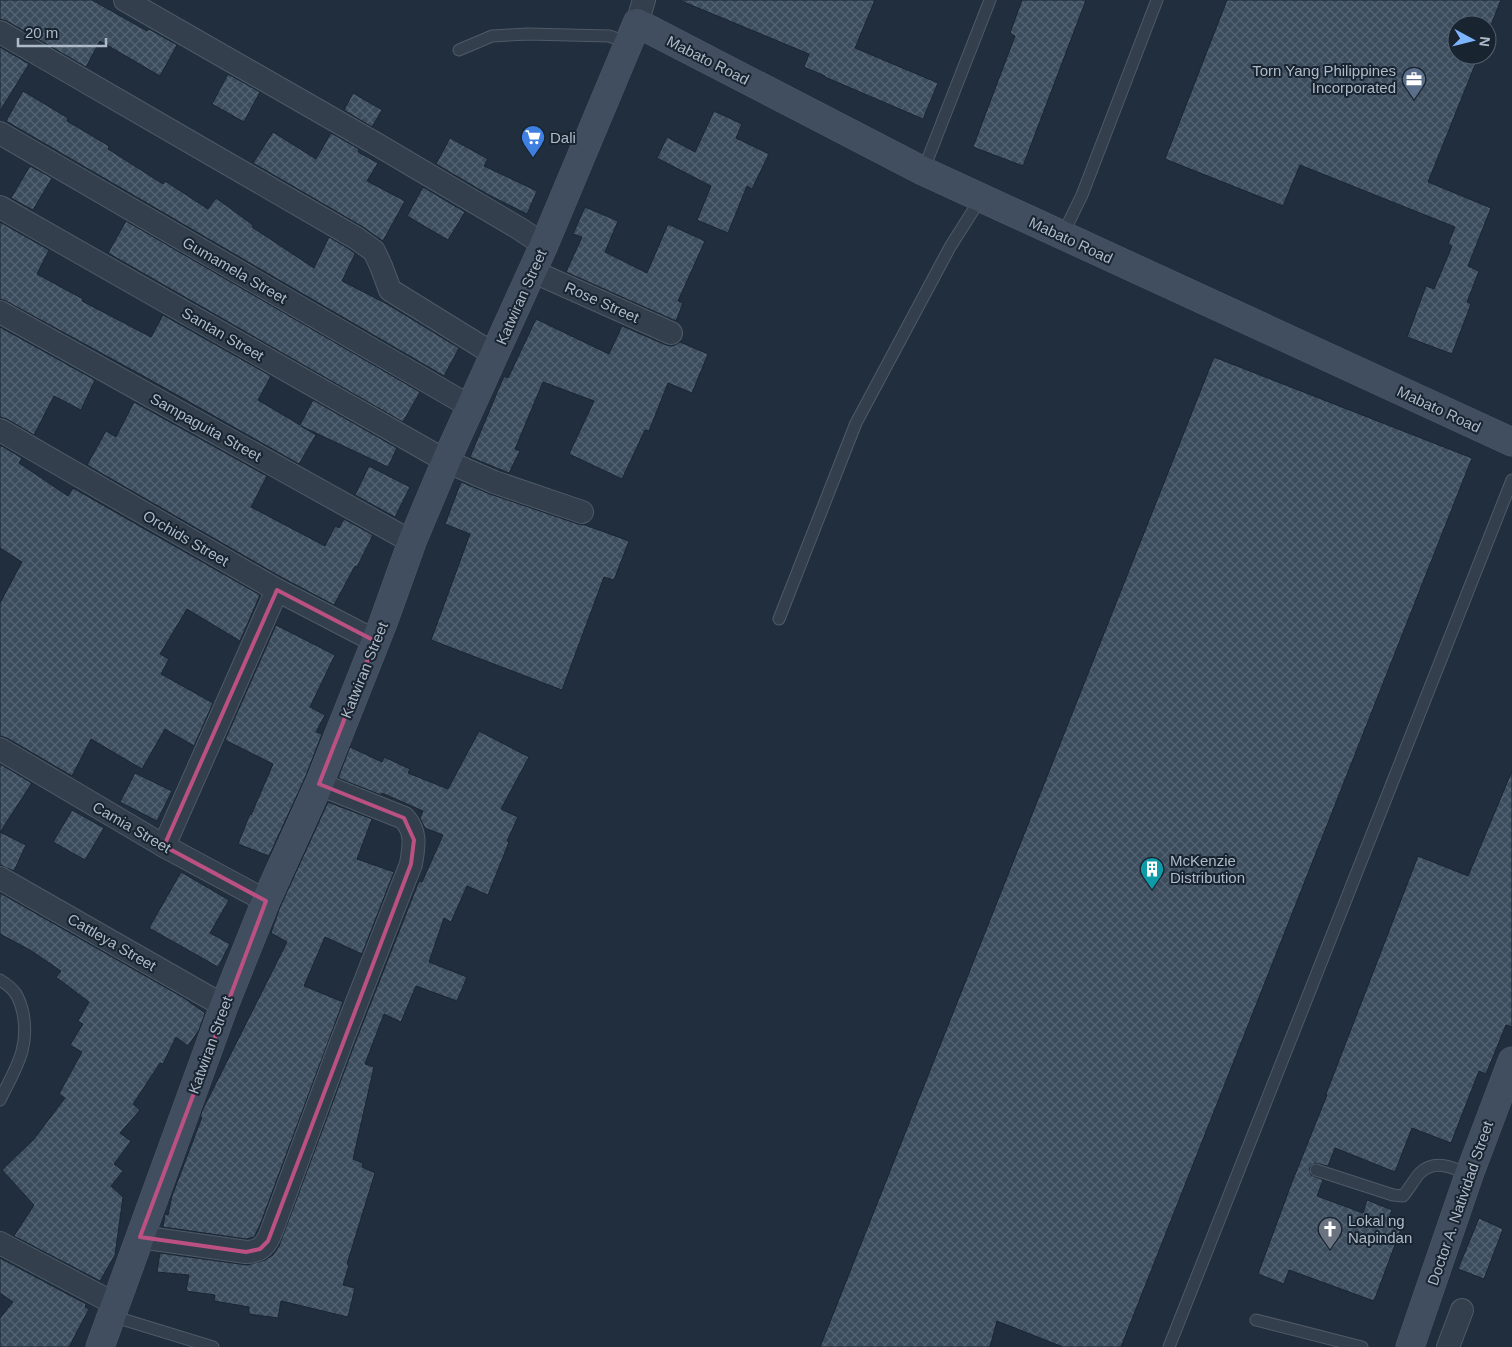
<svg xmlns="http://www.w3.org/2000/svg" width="1512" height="1347" font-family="Helvetica,sans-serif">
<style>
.building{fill:url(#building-cross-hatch);stroke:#1b2633}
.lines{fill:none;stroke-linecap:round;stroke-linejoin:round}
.lane-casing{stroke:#4f5a67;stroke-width:13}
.street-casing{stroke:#4f5a67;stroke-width:24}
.secondary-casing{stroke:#4f5a67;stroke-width:29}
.lane{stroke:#343f4d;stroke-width:11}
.street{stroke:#343f4d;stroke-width:22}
.secondary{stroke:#414e60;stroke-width:28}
.marked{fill:none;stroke:#bb5182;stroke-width:4;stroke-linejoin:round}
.labels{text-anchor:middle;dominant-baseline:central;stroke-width:4;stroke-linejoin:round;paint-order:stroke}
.street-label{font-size:15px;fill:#afbac9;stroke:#192431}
.poi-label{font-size:15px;fill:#afbac9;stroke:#192431;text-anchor:start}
</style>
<defs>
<pattern id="building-cross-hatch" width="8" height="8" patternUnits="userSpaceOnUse" patternTransform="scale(1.25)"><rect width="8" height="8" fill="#3b4c5d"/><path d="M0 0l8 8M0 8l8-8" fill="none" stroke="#556473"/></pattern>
</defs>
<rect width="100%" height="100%" fill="#202e3d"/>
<g class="building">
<path d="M0 0H92L147 31 149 29 177 45 160 76 100 41 86 67 7 21 0 19Z"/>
<path d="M679 0H875L855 48 938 83 923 119 825 77V76L804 67 809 54Z"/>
<path d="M1022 0H1086L1023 166 973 147 1015 36 1010 33Z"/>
<path d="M1227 0H1501L1487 35V25H1457V55H1479L1428 182 1491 208 1468 266 1479 271 1467 302 1471 304 1452 354 1407 337 1426 286 1434 289 1452 246 1448 244 1455 227 1300 165 1283 206 1165 159Z"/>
<path d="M0 47 29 64 0 111Z"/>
<path d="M228 74 260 92 244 122 212 104Z"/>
<path d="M23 91 68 118 67 121 109 146 108 149 163 184 165 181 208 209 216 198 253 225 252 227 314 268 329 237 349 249 355 254 342 281 387 304 459 348 444 376 6 121Z"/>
<path d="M353 93 382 110 372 127 344 110Z"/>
<path d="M714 111 742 124 736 138 769 154 752 189 747 186 728 233 697 220 711 186 657 158 667 137 695 152Z"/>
<path d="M273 132 316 159 331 133 359 149 358 152 378 163 367 181 405 201 383 241 363 227 253 163Z"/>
<path d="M450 138 488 159 484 166 537 191 527 214 489 195 436 164Z"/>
<path d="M30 166 52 178 33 210 11 198Z"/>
<path d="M423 187 465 212 448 240 407 216Z"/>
<path d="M585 207 618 221 605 252 647 273 668 224 705 241 678 301 683 303 676 321 566 272 582 237 573 234Z"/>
<path d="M126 221 420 392 403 422 108 253Z"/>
<path d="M0 222 49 250 37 274 83 299 82 301 151 337 163 315 271 376 258 400 300 425 313 400 397 448 388 467 301 426 316 435 299 464 147 378 6 301 0 299Z"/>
<path d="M536 319 609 354 622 326 666 345 673 346 680 342 708 354 692 393 668 383 649 431 645 430 622 479 569 454 594 401 543 382 515 449 520 451 509 473 470 457 504 376 508 378Z"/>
<path d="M0 327 95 380 81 410 54 396 34 435 7 419 0 417Z"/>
<path d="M1214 357 1472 458 1121 1347H1063L997 1321 990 1347H820Z"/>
<path d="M134 402 267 476 251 507 325 546 335 526 339 528 344 519 373 535 357 567 355 566 334 605 281 577 87 465 106 431 116 437Z"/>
<path d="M0 445 22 458 19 463 68 496 73 488 260 595 240 641 187 609 160 654 169 659 161 674 213 703 194 746 165 729 142 769 91 739 72 776 7 738 0 736V603L22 562 0 548Z"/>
<path d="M369 466 410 487 395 517 355 495Z"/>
<path d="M461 482 490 494 578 524 585 525 629 541 614 580 604 577 562 690 431 640 470 534 445 524Z"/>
<path d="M276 625 335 655 310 707 325 715 316 732 322 734 305 778 269 856 238 844 250 814 251 815 273 764 225 740Z"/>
<path d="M479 731 529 757 501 809 518 817 507 841 509 842 488 895 467 886 451 922 444 918 429 962 467 977 457 1001 416 986 401 1022 384 1014 365 1064 374 1067 353 1159 363 1163 362 1167 375 1173 347 1264 349 1265 343 1285 355 1288 348 1317 281 1301 278 1318 249 1314V1307L214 1301 215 1295 186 1291 189 1275 157 1272 160 1253 247 1265 265 1260 273 1255 279 1246 353 1048 419 881 422 882 443 835 425 828 420 818 423 811 382 793 381 795 338 778 350 747 382 762 384 757 410 769 408 773 448 789Z"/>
<path d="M0 764 32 783 0 832 26 845 14 871 0 865Z"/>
<path d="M1512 771V1027L1506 1025 1486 1074 1479 1071 1451 1143 1412 1128 1395 1172 1335 1148 1328 1166 1315 1163 1309 1168 1311 1175 1323 1180 1317 1196 1363 1213 1367 1200 1392 1210 1387 1224 1401 1229 1374 1301 1289 1270 1284 1284 1258 1274 1292 1182 1327 1095 1326 1094 1418 856 1468 876Z"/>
<path d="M135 773 172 791 157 821 120 802Z"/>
<path d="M328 802 372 819 357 859 394 872 362 954 325 937 304 986 343 1002 260 1225 254 1237 246 1239 163 1227 165 1214 168 1215 172 1196 202 1117H200L202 1111 287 942 271 933 280 907Z"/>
<path d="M72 810 104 828 85 860 53 842Z"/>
<path d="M181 872 229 900 210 933 230 944 218 967 149 928Z"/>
<path d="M0 893 184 998 205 1013 199 1030 188 1046 176 1037 163 1064 160 1063 133 1104 140 1110 120 1133 131 1141 114 1164 123 1171 111 1186 123 1197 115 1255 100 1281 14 1236 34 1205 2 1170 34 1139 65 1098 59 1094 82 1052 70 1045 83 1024 78 1021 89 1002 56 977 61 971 30 950 0 934Z"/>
<path d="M1479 1218 1503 1229 1484 1279 1458 1269Z"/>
<path d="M0 1258 86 1304 85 1307 89 1309 69 1347H0V1318L13 1302 0 1293Z"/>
</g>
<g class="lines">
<g class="lane-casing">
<g id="lane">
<path d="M459 50 492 36 528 34 609 36 629 43"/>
<path d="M923 171 990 0"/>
<path d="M1062 236 1082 195 1157 0"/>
<path d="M779 619 856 423 950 247 981 198"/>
<path d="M0 980C15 989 19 996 23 1013 30 1049 15 1069 0 1100"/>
<path d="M1316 1170 1393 1195 1403 1196C1409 1189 1415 1178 1420 1173 1435 1159 1453 1167 1469 1175"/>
<path d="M112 1316 213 1347"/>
<path d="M1256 1320 1362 1347"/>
<path d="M1169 1347 1512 480"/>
</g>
</g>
<g class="street-casing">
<g id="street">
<path d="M125 0 378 145 520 229 544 245"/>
<path d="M637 23 644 0"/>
<path d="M0 32 356 238 374 251 381 266 390 290 495 355"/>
<path d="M0 133 471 407"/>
<path d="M0 207 446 461 494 482 582 512"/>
<path d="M532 271 671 333"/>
<path d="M0 312 412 542"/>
<path d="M0 430 277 590 375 641"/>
<path d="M0 749 164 846 266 901"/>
<path d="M164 846 277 590"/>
<path d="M0 878 224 1006"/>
<path d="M140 1237 246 1252C261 1252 267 1244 272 1230L341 1043 411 864C414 846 417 832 404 818L319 784"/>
<path d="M0 1243 115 1304"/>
<path d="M1448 1347 1462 1310"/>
</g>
</g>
<g class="secondary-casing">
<g id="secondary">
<path d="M100 1347 224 1006 266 901 319 784 383 623 412 542 446 461 544 245 637 23 923 171 1512 442"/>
<path d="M1410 1347 1469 1175 1512 1061"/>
</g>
</g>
<use href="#lane" class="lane"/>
<use href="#street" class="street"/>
<use href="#secondary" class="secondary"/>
</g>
<path class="marked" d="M277 590 375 641 319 784 404 818 414 840 411 864 268 1241 260 1249 246 1252 140 1237 266 901 164 846Z"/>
<defs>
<g id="office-pin" transform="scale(1.25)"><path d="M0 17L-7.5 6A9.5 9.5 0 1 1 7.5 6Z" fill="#5c6f8a" stroke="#192431"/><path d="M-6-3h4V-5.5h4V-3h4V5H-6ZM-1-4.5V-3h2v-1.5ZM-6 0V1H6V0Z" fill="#fff"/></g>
<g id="supermarket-pin" transform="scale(1.25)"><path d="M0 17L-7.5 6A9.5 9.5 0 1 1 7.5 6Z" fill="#3f7fe0" stroke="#192431"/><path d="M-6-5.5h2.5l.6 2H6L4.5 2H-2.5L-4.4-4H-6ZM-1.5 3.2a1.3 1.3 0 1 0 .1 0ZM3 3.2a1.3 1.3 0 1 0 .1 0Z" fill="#fff"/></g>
<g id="building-pin" transform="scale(1.25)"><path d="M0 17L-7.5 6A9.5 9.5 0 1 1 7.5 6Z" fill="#0f9aa8" stroke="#192431"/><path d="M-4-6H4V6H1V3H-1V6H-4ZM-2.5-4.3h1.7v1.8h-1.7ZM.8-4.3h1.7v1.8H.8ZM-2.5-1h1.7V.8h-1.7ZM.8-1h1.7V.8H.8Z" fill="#fff"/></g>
<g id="church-pin" transform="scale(1.25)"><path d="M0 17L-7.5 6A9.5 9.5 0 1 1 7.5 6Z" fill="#6b7280" stroke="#192431"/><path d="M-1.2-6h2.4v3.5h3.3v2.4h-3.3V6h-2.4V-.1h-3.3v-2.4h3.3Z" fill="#fff"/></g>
</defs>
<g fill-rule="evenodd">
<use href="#office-pin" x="1414" y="79"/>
<use href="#supermarket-pin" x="533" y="137"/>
<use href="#building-pin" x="1152" y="869"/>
<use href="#church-pin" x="1330" y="1229"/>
</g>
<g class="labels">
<g class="street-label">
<text transform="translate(708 60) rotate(27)">Mabato Road</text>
<text transform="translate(1071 240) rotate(25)">Mabato Road</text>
<text transform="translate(235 270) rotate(30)">Gumamela Street</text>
<text transform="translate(521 297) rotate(-66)">Katwiran Street</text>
<text transform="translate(602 302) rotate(24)">Rose Street</text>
<text transform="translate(223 334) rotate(30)">Santan Street</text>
<text transform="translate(1439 409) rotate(25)">Mabato Road</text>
<text transform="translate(206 427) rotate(29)">Sampaguita Street</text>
<text transform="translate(186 538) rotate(30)">Orchids Street</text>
<text transform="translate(364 670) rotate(-68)">Katwiran Street</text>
<text transform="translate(132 827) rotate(30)">Camia Street</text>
<text transform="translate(112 942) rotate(30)">Cattleya Street</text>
<text transform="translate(210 1045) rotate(-70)">Katwiran Street</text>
<text transform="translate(1460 1203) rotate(-71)">Doctor A. Natividad Street</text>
</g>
<g class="poi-label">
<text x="1396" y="70" text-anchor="end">Torn Yang Philippines<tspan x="1396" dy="17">Incorporated</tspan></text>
<text x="550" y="137">Dali</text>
<text x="1170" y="860">McKenzie<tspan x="1170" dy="17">Distribution</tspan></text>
<text x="1348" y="1220">Lokal ng<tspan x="1348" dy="17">Napindan</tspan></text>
</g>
</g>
<g transform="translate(1472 40) rotate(97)"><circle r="24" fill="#192431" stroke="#55606e"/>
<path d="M0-4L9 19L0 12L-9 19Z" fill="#7eb5ff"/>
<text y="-8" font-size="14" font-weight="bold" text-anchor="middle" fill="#afbac9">N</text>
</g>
<path d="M18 38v8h88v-8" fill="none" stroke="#afbac9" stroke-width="2.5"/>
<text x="25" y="38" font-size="15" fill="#afbac9" stroke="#192431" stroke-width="4" paint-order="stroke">20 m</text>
</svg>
